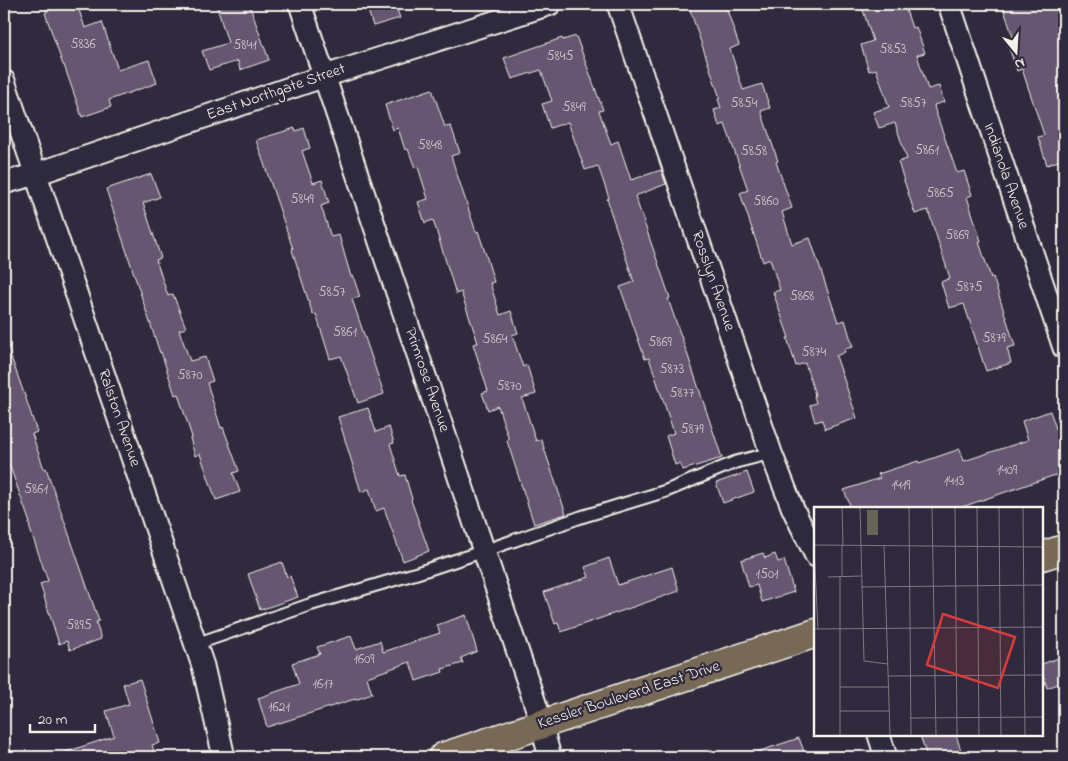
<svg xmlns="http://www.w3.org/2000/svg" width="1068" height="761" font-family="'Indie Flower',sans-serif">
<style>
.building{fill:#665672;stroke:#f4f1e8}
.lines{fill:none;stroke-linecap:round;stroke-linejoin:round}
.lane-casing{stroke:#f4f1e8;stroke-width:15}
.street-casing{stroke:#f4f1e8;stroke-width:25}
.primary-casing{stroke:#f4f1e8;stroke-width:31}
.lane{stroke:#2f2a3d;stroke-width:11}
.street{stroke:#2f2a3d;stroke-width:21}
.primary{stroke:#776954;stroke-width:28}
.labels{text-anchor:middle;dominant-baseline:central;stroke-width:4.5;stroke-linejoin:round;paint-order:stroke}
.number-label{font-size:14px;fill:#d0caca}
.street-label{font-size:16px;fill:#f4f1e8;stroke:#2f2a3d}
.inset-road{fill:none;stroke:#7e7a81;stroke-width:1}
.view{fill:#d93c3b;fill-opacity:0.15;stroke:#d93c3b;stroke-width:2.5}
.inset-edge{fill:none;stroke:#f4f1e8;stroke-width:2.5}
</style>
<rect width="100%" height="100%" fill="#2f2a3d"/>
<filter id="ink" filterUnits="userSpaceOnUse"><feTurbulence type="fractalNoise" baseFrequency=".02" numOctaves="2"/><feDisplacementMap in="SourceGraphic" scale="10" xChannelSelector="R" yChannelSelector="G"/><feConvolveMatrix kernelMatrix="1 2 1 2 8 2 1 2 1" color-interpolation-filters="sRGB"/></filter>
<g filter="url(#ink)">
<g class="building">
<path d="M44 4H77L85 28 102 22 118 70 149 60 157 83 109 100 111 107 82 117 64 65H63L45 13 47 12Z"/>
<path d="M216 4H249L269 60 240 70 238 61 209 70 202 51 228 43Z"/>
<path d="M366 4H395L400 18 373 26Z"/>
<path d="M689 4H725L739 45 730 49 743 90 762 84 770 108 761 111 778 161 776 162 792 208 782 212 792 244 810 238 838 322 845 320 853 347 844 349 845 352 836 356 857 418 825 429 822 420 815 422 810 405 816 403 814 396 815 395 805 363 796 366 787 338H789L773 292 780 290 770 259 763 262 740 193 748 190 725 124 719 126 714 110 721 108 718 99 720 98 689 7H690Z"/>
<path d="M861 4H904L912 28 916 27 925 53 917 55 928 89 939 86 944 102 934 105 935 110 957 173 964 171 972 195 967 197 981 241 979 242 991 278 993 277 1015 346 1007 348 1011 363 986 371 964 304 949 308 941 282 950 278 928 210 915 214 898 162 907 159 895 123 879 128 873 112 889 107 876 69 869 71 861 45 873 41Z"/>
<path d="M1002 4H1060L1064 18V159L1047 165 1038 137 1044 135 1022 69 1017 71 1008 45 1015 43Z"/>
<path d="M576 36 603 110 599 111 611 144 618 141 631 180 661 170 666 184 635 196 670 298 668 299 688 356 722 458 683 470 680 463 675 465 666 436 674 433 649 358 645 359 620 287 634 282 609 207H610L607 199 609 198 598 166 585 170 568 122 550 128 542 104 552 101 541 70 512 79 504 58 562 38 563 40Z"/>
<path d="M432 89 445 127 451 126 460 153 451 156 476 232 478 231 486 255 494 282 490 283 500 315 511 311 518 333 512 335 523 367 527 365 536 394 522 398 536 441 541 439 566 514 534 524 507 441 509 440 498 406 488 410 482 393 488 391 473 344 478 343 461 292 456 294 433 220 425 223 418 202 428 199 418 167 415 168 408 149 405 150 398 128 393 130 385 105Z"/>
<path d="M295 128 296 131 304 128 310 148 302 151 313 183 322 180 329 203 321 206 331 237 339 235 351 277 353 276 360 297 352 299 384 394 358 403 341 356 330 359 316 314 313 315 292 250 293 249 256 140Z"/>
<path d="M151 174 160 197 143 203 161 258 156 260 168 296 173 294 186 328 179 330 190 361 205 357 213 381 207 383 221 428 223 427 239 471 233 473 240 492 216 500 200 454 195 456 190 438 192 437 178 394 175 395 161 352 160 353 106 189Z"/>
<path d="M4 343H6L26 399 37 432 32 434 44 469 46 468 99 621 96 622 101 639 70 650 67 641 59 644 40 584 48 581 30 529 29 523H30L8 461 4 462Z"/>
<path d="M368 408 376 432 389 427 394 443 390 444 400 476 405 475 412 499 411 500 429 551 403 561 384 508 376 511 369 489 361 492 338 417Z"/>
<path d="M1050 411 1064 452V472L959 508H851L844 490 880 478 878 474 918 461 919 463 960 449 964 461 1028 440 1022 421Z"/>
<path d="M747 472 754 492 723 503 716 483Z"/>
<path d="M763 553 765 558 775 554 778 562 784 560 794 592 762 602 757 585 749 587 741 560Z"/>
<path d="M609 558 618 585 672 567 679 591 561 632 558 623 555 624 544 592 589 577 585 567Z"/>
<path d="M282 562 287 577 290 576 298 597 260 610 248 574Z"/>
<path d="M466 615 477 651 461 658 463 663 442 669 443 672 416 681 410 662 367 677 372 694 355 700V699L267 727 258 698 299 684 292 663 320 654 317 647 351 636 356 649 380 641 383 652 440 633 437 625Z"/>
<path d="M1064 656V682L1047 688 1042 671V664Z"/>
<path d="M140 679 160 743 152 745 156 757H60V754L114 736 106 711 129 704 123 684Z"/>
<path d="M920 735H956L963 757H927Z"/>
<path d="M799 738 806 757H752L751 754Z"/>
</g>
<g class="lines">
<g class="lane-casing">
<path id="lane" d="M196 644 309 605 417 573 484 551 581 517 666 491 736 462 771 453"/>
</g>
<g class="street-casing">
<g id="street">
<path d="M300 4 537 709 550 757"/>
<path d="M618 4 771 453 793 509 816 556"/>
<path d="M949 4 1064 348"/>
<path d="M4 81 203 666 224 757"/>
<path d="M4 183 36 174 325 76 550 4"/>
<path d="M879 735 886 757"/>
</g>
</g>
<g class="primary-casing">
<g id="primary">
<path d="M1042 556 1064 549"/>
<path d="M443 757 816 633"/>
</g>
</g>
<use href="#lane" class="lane"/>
<use href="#street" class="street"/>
<use href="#primary" class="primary"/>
</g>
</g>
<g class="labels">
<g class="number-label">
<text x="83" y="44">5836</text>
<text x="245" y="45">5841</text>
<text x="893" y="49">5853</text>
<text x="560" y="56">5845</text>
<text x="744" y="103">5854</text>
<text x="913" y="103">5857</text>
<text x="574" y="107">5849</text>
<text x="430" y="145">5848</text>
<text x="927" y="150">5861</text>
<text x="754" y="151">5858</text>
<text x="940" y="193">5865</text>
<text x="302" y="199">5849</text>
<text x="766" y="201">5860</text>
<text x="957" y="235">5869</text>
<text x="969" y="287">5875</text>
<text x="332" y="292">5857</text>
<text x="802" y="296">5868</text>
<text x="345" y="332">5861</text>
<text x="994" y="338">5879</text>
<text x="495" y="339">5864</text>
<text x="660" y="342">5869</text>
<text x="814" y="352">5874</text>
<text x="672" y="369">5873</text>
<text x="190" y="375">5870</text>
<text x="509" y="386">5870</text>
<text x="682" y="393">5877</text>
<text x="692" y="429">5879</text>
<text x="1007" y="470">1409</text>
<text x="954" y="481">1413</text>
<text x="901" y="485">1419</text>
<text x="36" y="489">5861</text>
<text x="767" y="574">1501</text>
<text x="79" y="625">5895</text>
<text x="364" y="659">1609</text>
<text x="323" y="684">1617</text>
<text x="279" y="707">1621</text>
</g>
<g class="street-label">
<text transform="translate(276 92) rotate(-19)">East Northgate Street</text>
<text transform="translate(1006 176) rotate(71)">Indianola Avenue</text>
<text transform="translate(713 281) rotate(71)">Rosslyn Avenue</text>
<text transform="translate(427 380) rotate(71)">Primrose Avenue</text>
<text transform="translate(119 418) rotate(71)">Ralston Avenue</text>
<text transform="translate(629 695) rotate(-18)">Kessler Boulevard East Drive</text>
</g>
</g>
<g transform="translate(814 507)">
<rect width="229" height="229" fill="#2f2a3d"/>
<path d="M53 3H64V28H53Z" fill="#646557"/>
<path class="inset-road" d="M28 0 29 38M46 0 50 154 74 157M95 0 97 228M118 0 122 228M141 0 143 228M163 0 165 228M185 0 187 228M209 0 211 228M0 38 229 40M28 38V70M70 38 76 228M0 40 4 122M14 70 47 69M26 70V228M47 80 229 78M0 122 229 120M74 169 229 168M26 180H75M26 204H76M96 211 229 210"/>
<path class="view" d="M129 107 201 130 184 181 113 158Z"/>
<rect width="229" height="229" class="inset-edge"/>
</g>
<rect width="1068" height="761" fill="none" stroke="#2f2a3d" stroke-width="20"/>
<rect x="10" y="10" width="1048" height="741" fill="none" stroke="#f4f1e8" stroke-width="2" filter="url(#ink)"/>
<g transform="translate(1016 52) rotate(162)" stroke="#2f2a3d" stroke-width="4" paint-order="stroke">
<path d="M0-4L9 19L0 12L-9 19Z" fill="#f4f1e8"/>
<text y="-8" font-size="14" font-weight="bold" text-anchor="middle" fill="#f4f1e8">N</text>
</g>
<path d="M30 724v8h65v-8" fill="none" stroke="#f4f1e8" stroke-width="2.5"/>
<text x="38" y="724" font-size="15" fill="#f4f1e8" stroke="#2f2a3d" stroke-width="4" paint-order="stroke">20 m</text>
</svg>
